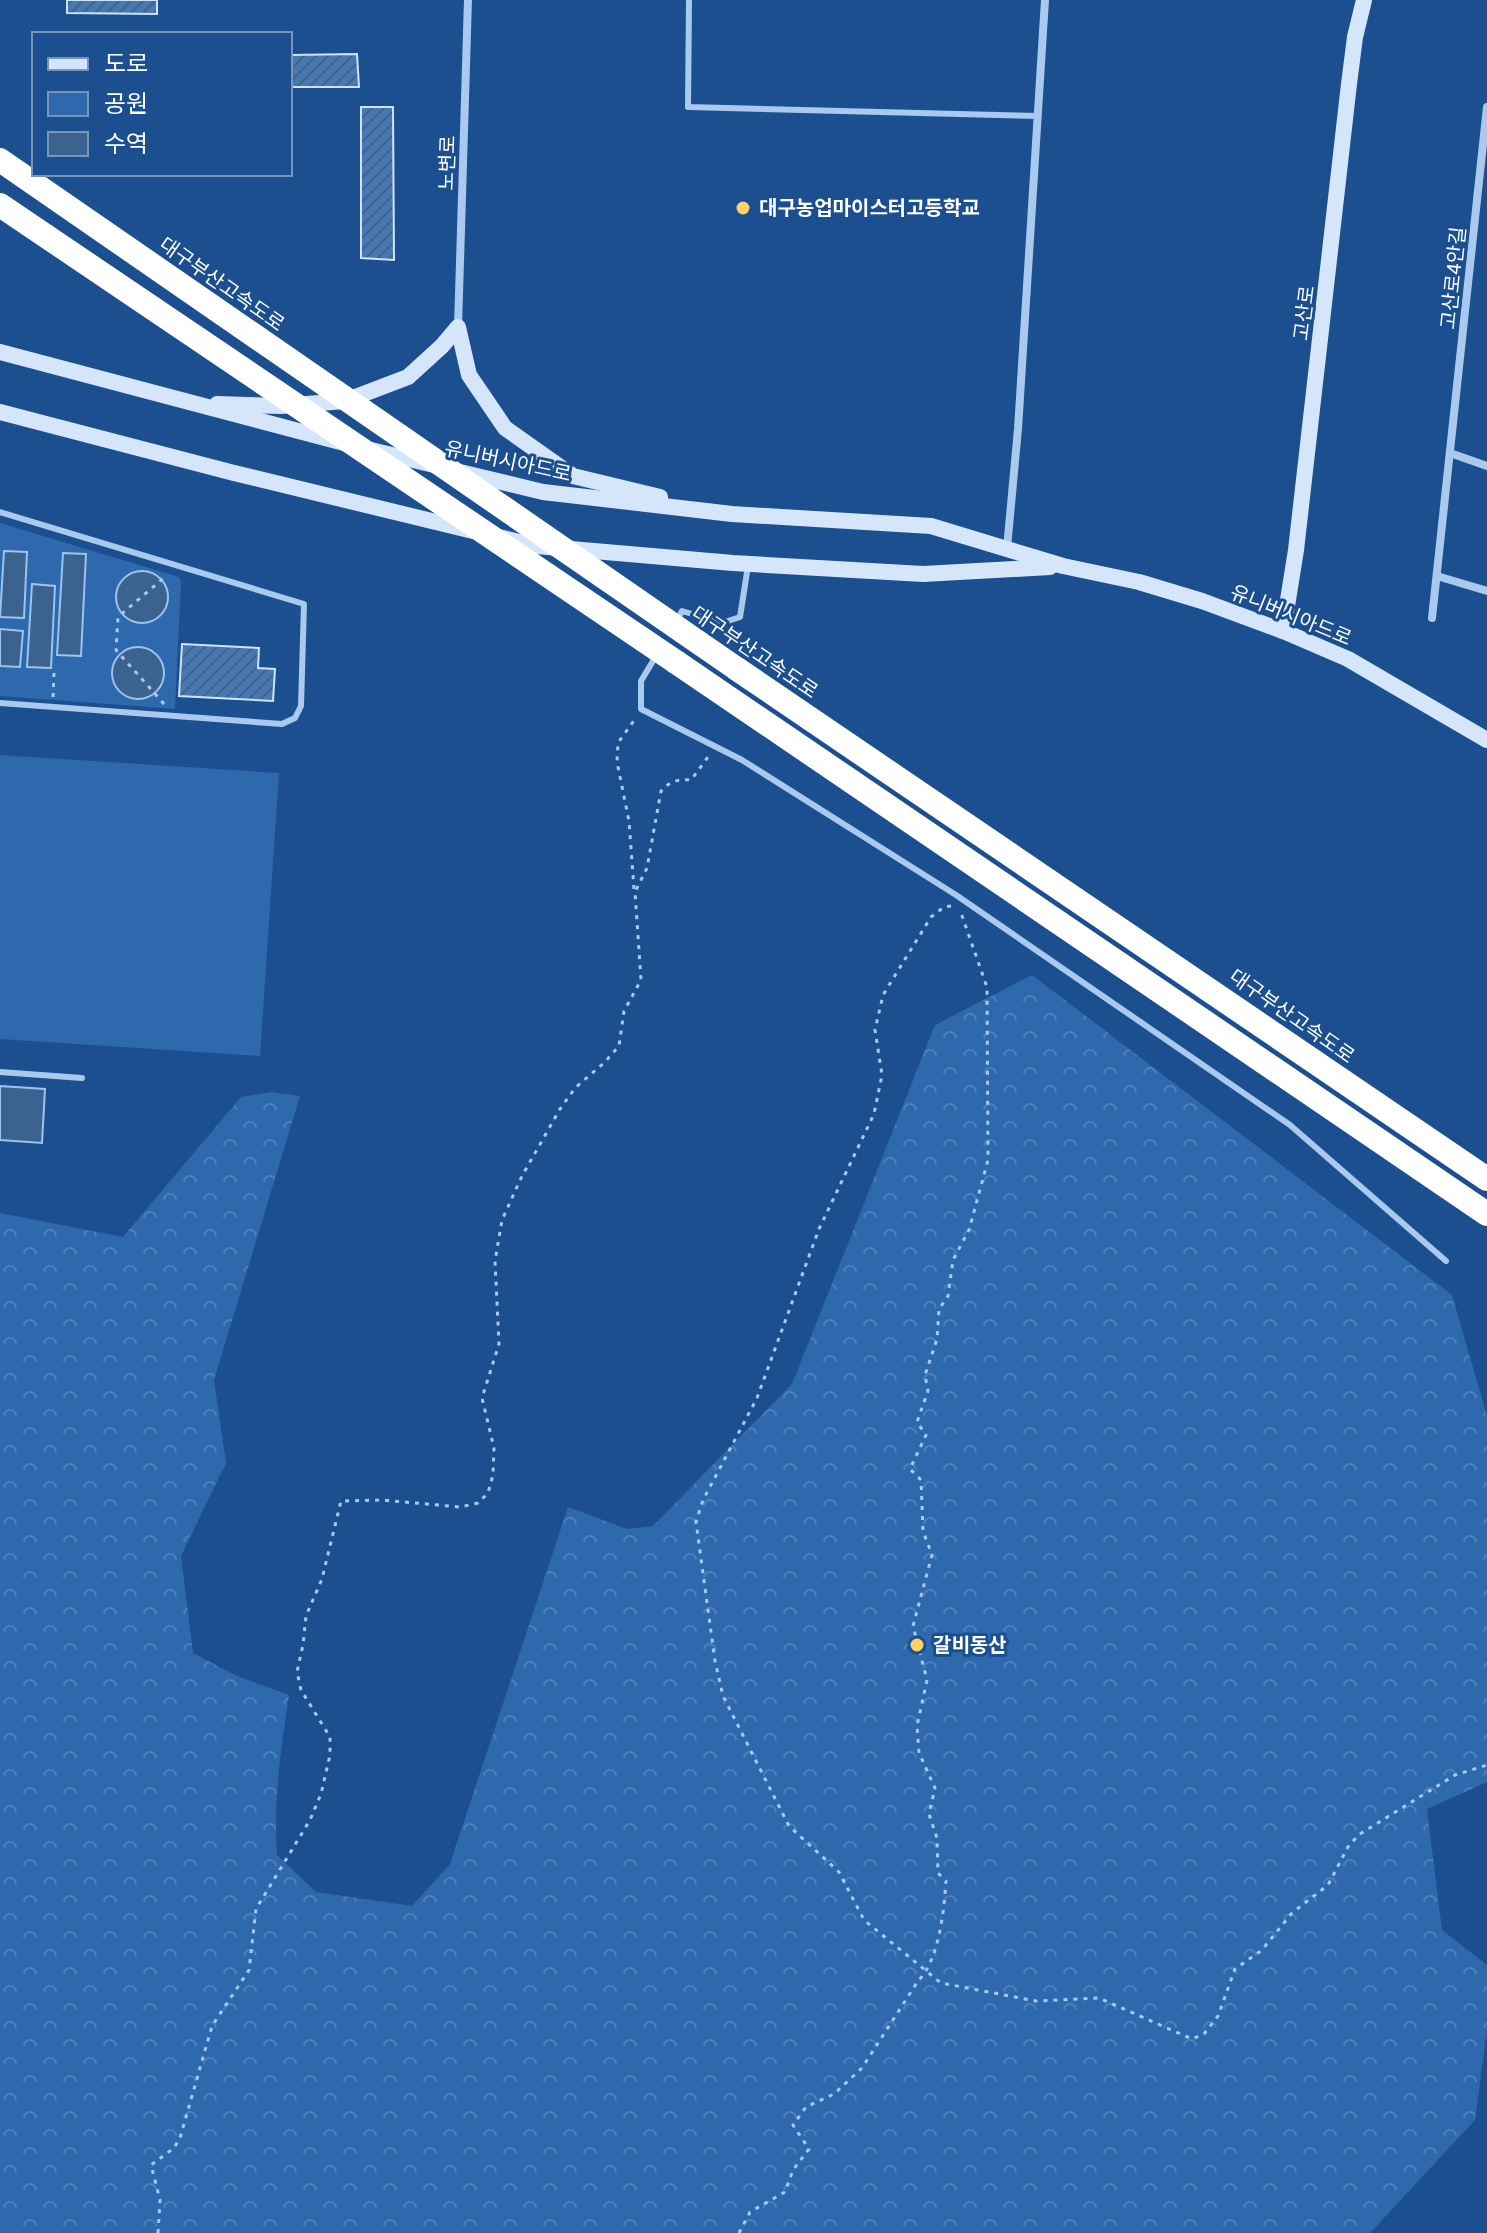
<svg xmlns="http://www.w3.org/2000/svg" width="1487" height="2233" font-family="Roboto,'Noto Sans KR',sans-serif">
<style>
.green{fill:#2e69ad}
.forest{fill:url(#forest-crowns)}
.water{fill:#3c6290;stroke:#9cc4f0;stroke-width:2}
.building{fill:url(#building-hatch);stroke:#cfe3fa;stroke-width:2}
.lines{fill:none;stroke-linecap:round;stroke-linejoin:round}
.path{stroke:#a9c9ee;stroke-width:3;stroke-dasharray:4 6;stroke-linecap:butt}
.service{stroke:#a9c9ee;stroke-width:6}
.minor{stroke:#a9c9ee;stroke-width:8}
.secondary{stroke:#d6e6fa;stroke-width:16}
.motorway{stroke:#fff;stroke-width:24}
.motorway-bridge{stroke:#fff;stroke-width:24}
.poi-dot{fill:#ffd166;stroke:#1b4f8f;stroke-width:3}
.labels{text-anchor:middle;dominant-baseline:central;stroke-width:6;stroke-linejoin:round;paint-order:stroke}
.street-label{font-size:20px;fill:#fff;stroke:#1b4f8f}
.poi-label{font-size:20px;font-weight:bold;fill:#fff;stroke:#1b4f8f;text-anchor:start}
</style>
<defs>
<pattern id="forest-crowns" width="20" height="18" patternUnits="userSpaceOnUse" patternTransform="scale(2)"><rect width="20" height="18" fill="#2e69ad"/><path d="M2 6a3 3 0 1 1 6 0M12 15a3 3 0 1 1 6 0" fill="none" stroke="#4d80b9"/></pattern>
<pattern id="building-hatch" width="6" height="6" patternUnits="userSpaceOnUse" patternTransform="scale(2)"><rect width="6" height="6" fill="#4478b7"/><path d="M-1 1l2-2M0 6l6-6M5 7l2-2" fill="none" stroke="#486282"/></pattern>
</defs>
<rect width="100%" height="100%" fill="#1b4f8f"/>
<g class="green">
<path d="M0 523 179 577 181 582 175 709 0 696Z"/>
<path d="M0 755 279 773 260 1056 0 1039Z"/>
</g>
<path class="forest" d="M1032 975 1452 1295 1487 1416V1782L1427 1809 1442 1930 1487 1965V2030L1475 2120 1370 2233H0V1213L123 1237 241 1097 271 1092 300 1096 214 1380 226 1463 181 1556 193 1653 237 1676 289 1695C281 1748 273 1801 277 1855L316 1892 412 1906 450 1864 568 1507 627 1529 653 1526 792 1384 935 1025Z"/>
<g class="water">
<path d="M4 551 27 552 24 618 0 617Z"/>
<path d="M63 553 86 554 81 656 57 655Z"/>
<circle cx="142" cy="597" r="26"/>
<path d="M32 584 55 586 51 668 27 667Z"/>
<path d="M0 629 23 631 20 667 0 666Z"/>
<circle cx="138" cy="673" r="26"/>
<path d="M0 1086 45 1089 42 1143 0 1140Z"/>
</g>
<g class="building">
<path d="M67 0H157V14L67 13Z"/>
<path d="M357 54 359 87H290V55Z"/>
<path d="M361 107H393L394 260 361 258Z"/>
<path d="M182 644 259 648 258 668 275 669 273 701 179 696Z"/>
</g>
<g class="lines">
<g class="path">
<path d="M53 697 54 673"/>
<path d="M164 704 116 650 118 617 166 576"/>
<path d="M634 889 629 821 617 762 618 743 635 719"/>
<path d="M951 906 944 907 931 917 883 995 875 1030 882 1075 874 1114 819 1229 757 1398 703 1500 696 1522 715 1661 723 1696 789 1826 839 1872 864 1920 941 1983 1036 2001 1099 1998 1192 2039 1204 2034 1218 2016 1235 1969 1262 1950 1292 1913 1328 1885 1349 1845 1360 1834 1455 1775 1487 1765"/>
<path d="M158 2233 160 2200 151 2165 174 2148 180 2138 212 2026 249 1970 256 1909 310 1820 321 1794 330 1755V1737L301 1690 297 1672 303 1645 306 1616 322 1579 341 1501 382 1500 460 1507 478 1503 488 1493 493 1475 494 1448 482 1398 499 1344 495 1261 502 1220 522 1176 560 1109 575 1088 605 1062 619 1046 624 1011 641 980 635 892 647 868 661 791C670 781 678 779 691 780L708 757"/>
<path d="M739 2233 750 2212 785 2192 793 2170 809 2149 793 2125 806 2107 834 2094 862 2068 918 1981C939 1960 944 1911 946 1881L938 1873 937 1838 929 1814 935 1788 919 1753 917 1726 927 1680 913 1626 932 1555 923 1531 921 1480 910 1469 926 1435 917 1422 928 1391 925 1375 937 1339 939 1309 948 1296 953 1260 969 1230 988 1160 987 987 961 913"/>
</g>
<g class="service">
<path d="M689 0 688 107 1038 116"/>
<path d="M0 512 304 604 301 706 295 718 282 724 0 703"/>
<path d="M676 622 682 611 722 623 740 617 748 566"/>
<path d="M656 656 641 681V709L742 760 956 895 1290 1125 1446 1261"/>
<path d="M0 1072 82 1078"/>
</g>
<g class="minor">
<path d="M458 327 468 0"/>
<path d="M1450 453 1487 466"/>
<path d="M1007 548 1018 429 1045 0"/>
<path d="M1437 576 1487 591"/>
<path d="M1432 618 1487 107"/>
</g>
<g class="secondary">
<path d="M0 352 344 443"/>
<path d="M217 404 281 406 345 401 408 377 442 346 458 327 469 375 505 428 573 476 660 497"/>
<path d="M0 412 234 473 473 531"/>
<path d="M371 450 434 465"/>
<path d="M460 472 543 492 732 514 931 526 1063 566 1139 582 1202 601 1283 631 1348 659 1487 740"/>
<path d="M499 537 536 546 733 563 923 574 1050 567"/>
<path d="M1283 631 1296 550 1349 84 1355 37 1364 0"/>
</g>
<g class="motorway">
<path d="M676 662 1487 1214"/>
<path d="M737 669 1487 1179"/>
</g>
<g class="motorway-bridge">
<path d="M0 160 737 669"/>
<path d="M0 205 676 662"/>
</g>
</g>
<g class="poi-dot">
<circle cx="743" cy="208" r="8"/>
<circle cx="917" cy="1645" r="8"/>
</g>
<g class="labels">
<g class="street-label">
<text transform="translate(447 163) rotate(-88)">노변로</text>
<text transform="translate(1453 278) rotate(-84)">고산로4안길</text>
<text transform="translate(222 284) rotate(35)">대구부산고속도로</text>
<text transform="translate(1304 313) rotate(-83)">고산로</text>
<text transform="translate(508 461) rotate(12)">유니버시아드로</text>
<text transform="translate(1291 615) rotate(22)">유니버시아드로</text>
<text transform="translate(755 652) rotate(34)">대구부산고속도로</text>
<text transform="translate(1292 1016) rotate(35)">대구부산고속도로</text>
</g>
<g class="poi-label">
<text x="759" y="208">대구농업마이스터고등학교</text>
<text x="933" y="1645">갈비동산</text>
</g>
</g>
<rect x="32" y="32" width="260" height="144" fill="#1b4f8f" stroke="#7695bc" stroke-width="2"/>
<rect x="48" y="58" width="40" height="12" fill="#d6e6fa" stroke="#7695bc" stroke-width="2"/>
<text x="104" y="72" font-size="24" fill="#ffffff">도로</text>
<rect x="48" y="92" width="40" height="24" fill="#2e69ad" stroke="#7695bc" stroke-width="2"/>
<text x="104" y="112" font-size="24" fill="#ffffff">공원</text>
<rect x="48" y="132" width="40" height="24" fill="#3c6290" stroke="#7695bc" stroke-width="2"/>
<text x="104" y="152" font-size="24" fill="#ffffff">수역</text>
</svg>
